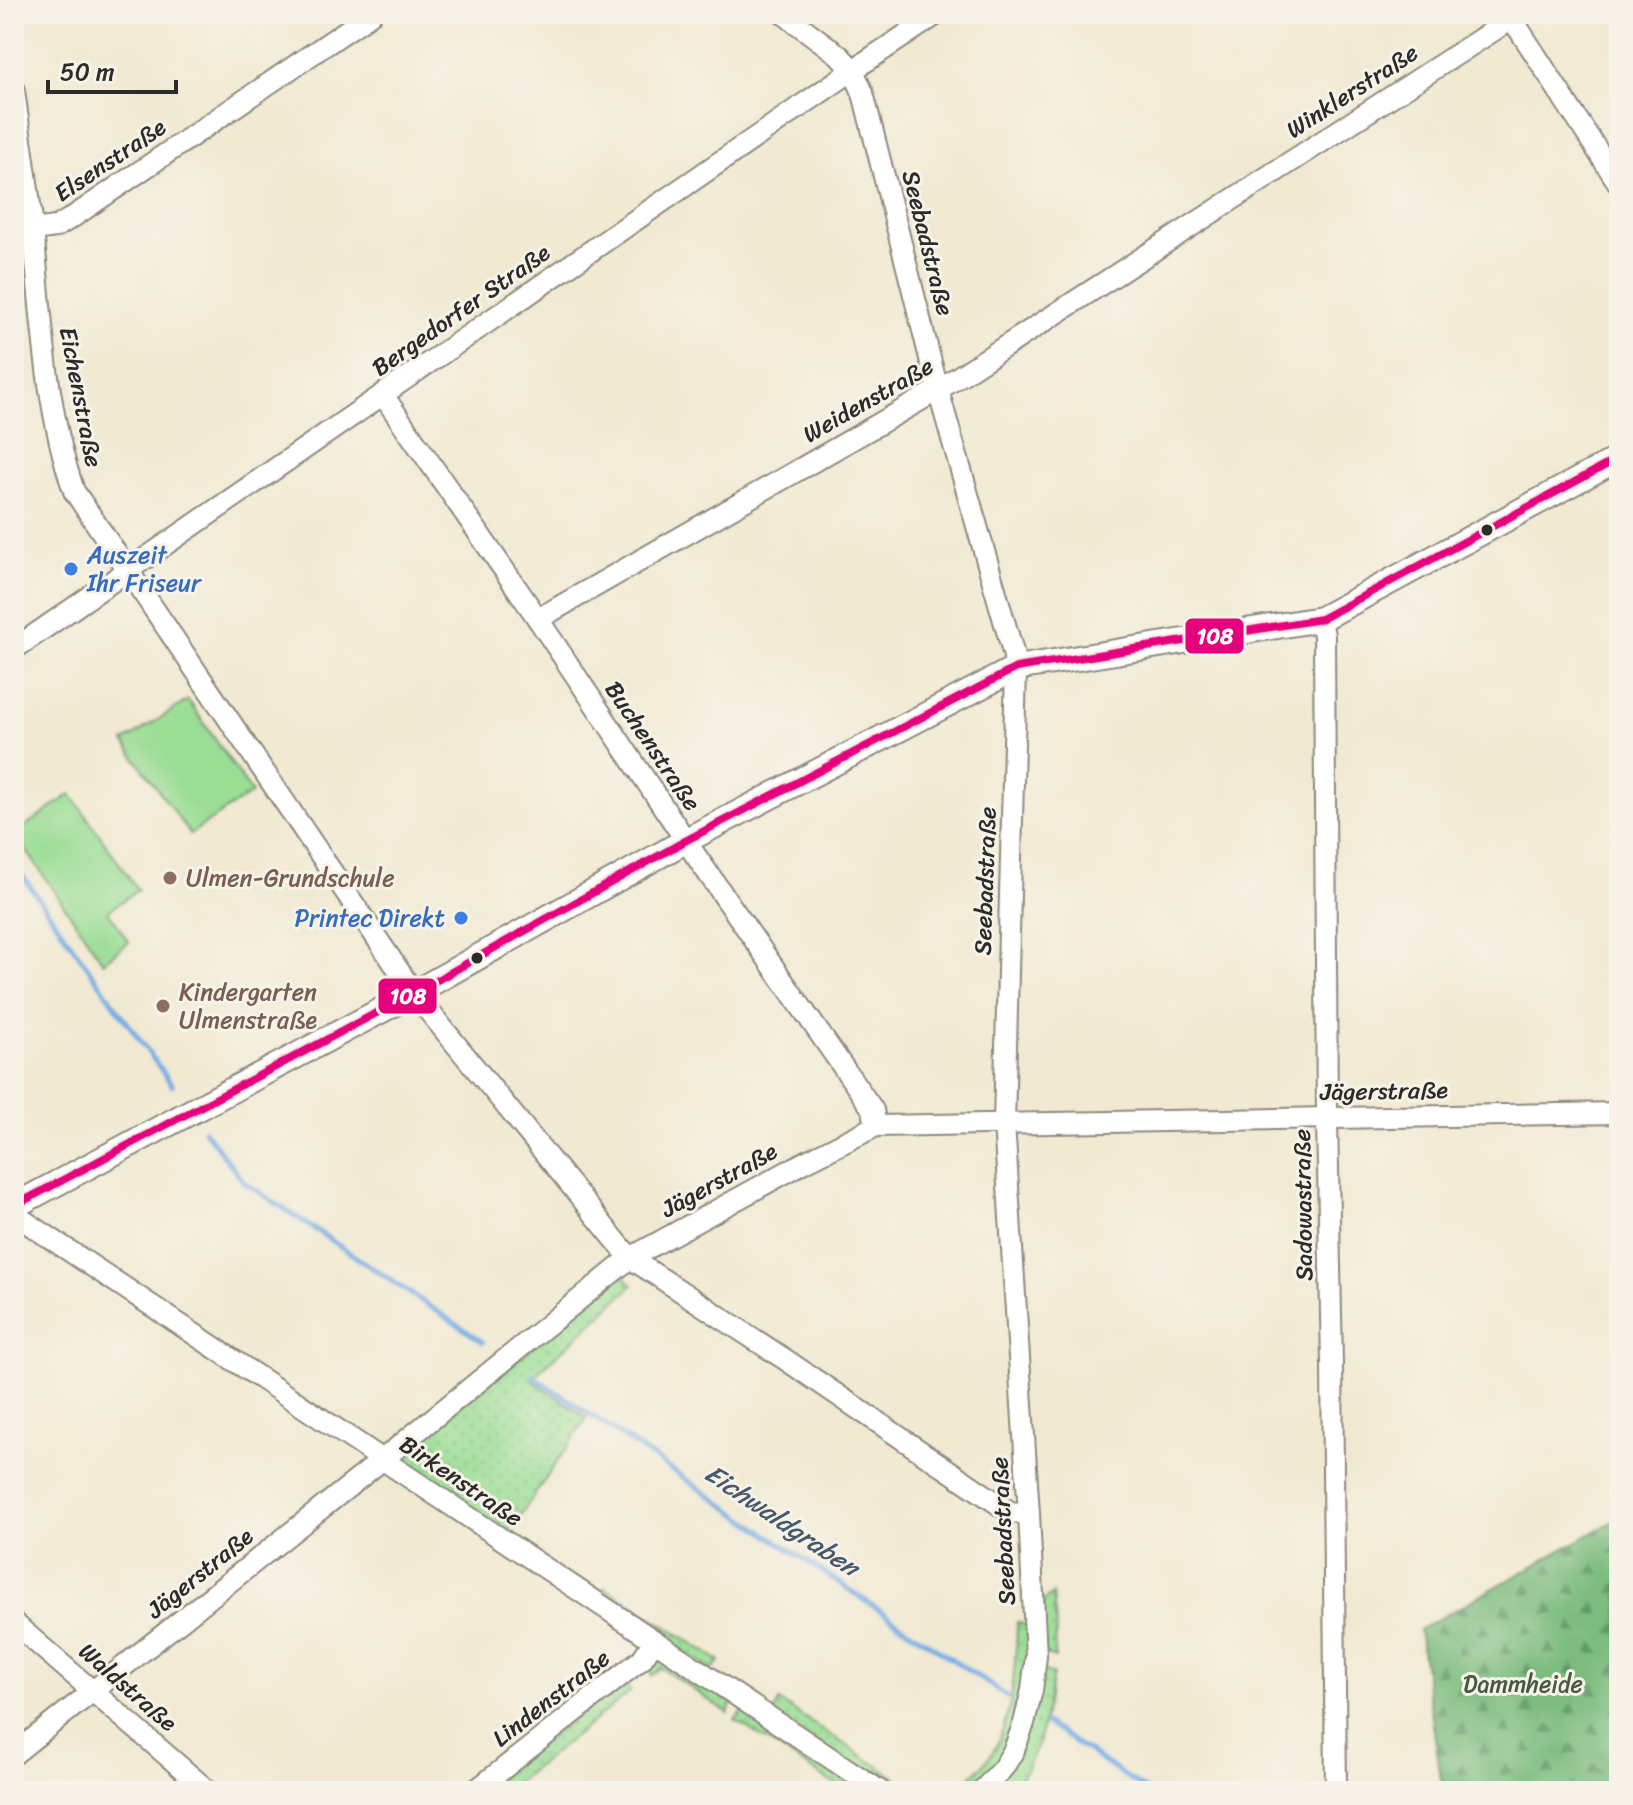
<svg xmlns="http://www.w3.org/2000/svg" width="1633" height="1805" font-family="Sriracha,sans-serif">
<style>
.grass{fill:url(#grass-dots);stroke:#628460;stroke-width:2}
.forest{fill:url(#forest-firs);stroke:#537454;stroke-width:2}
.park{fill:#9add94;stroke:#628460;stroke-width:2}
.lines{fill:none;stroke-linecap:round;stroke-linejoin:round}
.stream{stroke:#77ade5;stroke-width:5}
.minor-casing{stroke:#8e8a7e;stroke-width:24}
.tertiary-casing{stroke:#8e8a7e;stroke-width:28}
.minor{stroke:#fff;stroke-width:20}
.tertiary{stroke:#fff;stroke-width:24}
.bus-1-casing{stroke:#f7f3e8;stroke-width:14}
.bus-1{stroke:#e5007d;stroke-width:8}
.bus-dot{fill:#2b2b2b;stroke:#f7f3e8;stroke-width:3}
.shop-dot{fill:#3f7fe0;stroke:#f7f3e8;stroke-width:3}
.education-dot{fill:#8d6e63;stroke:#f7f3e8;stroke-width:3}
.labels{text-anchor:middle;dominant-baseline:central;stroke-width:6;stroke-linejoin:round;paint-order:stroke}
.street-label{font-size:24px;fill:#2b2b2b;stroke:#f7f3e8}
.shop-label{font-size:24px;fill:#366cbe;stroke:#f7f3e8;text-anchor:start}
.education-label{font-size:24px;fill:#785e54;stroke:#f7f3e8;text-anchor:start}
.park-label{font-size:24px;fill:#475845;stroke:#f7f3e8}
.water-label{font-size:26px;font-style:italic;fill:#46586c;stroke:#f7f3e8}
.line-badge{stroke:#f7f3e8;stroke-width:3}
.badge-label{font-size:22px;text-anchor:middle;font-weight:bold;fill:#fff}
</style>
<defs>
<pattern id="grass-dots" width="8" height="8" patternUnits="userSpaceOnUse" patternTransform="scale(2)"><rect width="8" height="8" fill="#9add94"/><path d="M2 2h.1M6 6h.1" fill="none" stroke="#85be80" stroke-width="1.8" stroke-linecap="round"/></pattern>
<pattern id="forest-firs" width="22" height="20" patternUnits="userSpaceOnUse" patternTransform="scale(2)"><rect width="22" height="20" fill="#7bbc7e"/><path d="M5 1l3.5 6h-7zM16 11l3.5 6h-7z" fill="#659967"/></pattern>
</defs>
<rect width="100%" height="100%" fill="#f7f3e8"/>
<filter id="ink" filterUnits="userSpaceOnUse"><feTurbulence type="fractalNoise" baseFrequency=".0125" numOctaves="2"/><feDisplacementMap in="SourceGraphic" scale="16" xChannelSelector="R" yChannelSelector="G"/><feConvolveMatrix kernelMatrix="1 2 1 2 8 2 1 2 1" color-interpolation-filters="sRGB"/></filter>
<filter id="wash" filterUnits="userSpaceOnUse"><feTurbulence type="fractalNoise" baseFrequency=".006" numOctaves="4" result="noise"/><feDisplacementMap in="SourceGraphic" scale="32" xChannelSelector="R" yChannelSelector="G"/><feGaussianBlur stdDeviation="1.8" result="paint"/><feColorMatrix in="noise" values="0 0 0 0 0 0 0 0 0 0 0 0 0 0 0 0 0 1.4 0 .05"/><feComposite in="paint" operator="in"/></filter>
<g filter="url(#wash)">
<rect width="100%" height="100%" fill="#f1e9d2"/>
<g class="grass">
<path d="M622 1274 633 1285 531 1379 587 1418 514 1525 504 1534 403 1465 407 1450Z"/>
<path d="M605 1587 720 1661 712 1670 601 1599Z"/>
<path d="M1053 1594 1056 1624 1055 1658 1043 1654V1601Z"/>
<path d="M1017 1622 1031 1627 1024 1696 1002 1758 973 1791H954C967 1780 980 1770 990 1756 1013 1724 1016 1660 1017 1622Z"/>
<path d="M659 1657 664 1658 732 1702 728 1713 661 1668 651 1676V1663Z"/>
<path d="M1043 1670 1053 1675C1045 1717 1040 1758 1011 1791H994Z"/>
<path d="M619 1683 627 1685 630 1692 506 1791H482Z"/>
<path d="M779 1701 916 1791H891L773 1713Z"/>
<path d="M744 1709 869 1791H845L735 1720Z"/>
</g>
<path class="forest" d="M1619 1518V1791H1443L1419 1630Z"/>
<g class="park">
<path d="M188 700 252 793 190 834 124 742Z"/>
<path d="M71 794 138 890 108 911 129 942 103 962 15 834Z"/>
</g>
<g class="lines">
<g class="stream">
<path d="M14 864 172 1085"/>
<path d="M204 1130 244 1182 483 1342"/>
<path d="M533 1376 1008 1697"/>
<path d="M1046 1723 1147 1791"/>
</g>
</g>
</g>
<g filter="url(#ink)">
<g class="lines">
<g class="minor-casing">
<g id="minor">
<path d="M784 14 839 55 853 70 863 93 938 390 1013 652 1016 668 1004 1123 1029 1514 1036 1656 1032 1690 1024 1723 1014 1750 1003 1768 982 1791"/>
<path d="M1509 14 1619 184"/>
<path d="M14 90C20 137 28 183 33 230 42 318 45 407 74 491L414 993 630 1258 786 1360 1010 1512 1029 1514"/>
<path d="M33 230 56 227 73 217 371 14"/>
<path d="M383 395 538 619 696 856 873 1110 876 1126"/>
<path d="M538 619 938 390 1519 14"/>
<path d="M1321 619 1324 636 1327 1119 1332 1363 1336 1791"/>
<path d="M14 649 853 70 937 14"/>
<path d="M14 1214 880 1791"/>
<path d="M14 1623 208 1791"/>
<path d="M14 1754 382 1460 630 1258 803 1163 876 1126 1619 1113"/>
<path d="M475 1791 642 1659 654 1641"/>
</g>
</g>
<g class="tertiary-casing">
<path id="tertiary" d="M14 1206 414 993 685 841 1016 668 1321 619 1619 458"/>
</g>
<use href="#minor" class="minor"/>
<use href="#tertiary" class="tertiary"/>
<g class="bus-1-casing">
<path id="bus-1" d="M14 1206 414 993 685 841 1016 668 1321 619 1619 458"/>
</g>
<use href="#bus-1" class="bus-1"/>
</g>
</g>
<g class="bus-dot">
<circle cx="1487" cy="530" r="7"/>
<circle cx="477" cy="958" r="7"/>
</g>
<g class="shop-dot">
<circle cx="71" cy="569" r="8"/>
<circle cx="461" cy="918" r="8"/>
</g>
<g class="education-dot">
<circle cx="170" cy="878" r="8"/>
<circle cx="163" cy="1006" r="8"/>
</g>
<g class="labels">
<g class="street-label">
<text transform="translate(1352 91) rotate(-33)">Winklerstraße</text>
<text transform="translate(110 160) rotate(-34)">Elsenstraße</text>
<text transform="translate(928 243) rotate(76)">Seebadstraße</text>
<text transform="translate(461 310) rotate(-35)">Bergedorfer Straße</text>
<text transform="translate(81 397) rotate(79)">Eichenstraße</text>
<text transform="translate(868 400) rotate(-30)">Weidenstraße</text>
<text transform="translate(653 746) rotate(56)">Buchenstraße</text>
<text transform="translate(985 881) rotate(-88)">Seebadstraße</text>
<text transform="translate(1384 1091) rotate(-1)">Jägerstraße</text>
<text transform="translate(719 1180) rotate(-29)">Jägerstraße</text>
<text transform="translate(1303 1205) rotate(-91)">Sadowastraße</text>
<text transform="translate(461 1481) rotate(34)">Birkenstraße</text>
<text transform="translate(1003 1531) rotate(-93)">Seebadstraße</text>
<text transform="translate(200 1573) rotate(-39)">Jägerstraße</text>
<text transform="translate(128 1687) rotate(41)">Waldstraße</text>
<text transform="translate(551 1698) rotate(-38)">Lindenstraße</text>
</g>
<g class="shop-label">
<text x="87" y="555">Auszeit<tspan x="87" dy="28">Ihr Friseur</tspan></text>
<text x="445" y="918" text-anchor="end">Printec Direkt</text>
</g>
<g class="education-label">
<text x="186" y="878">Ulmen-Grundschule</text>
<text x="179" y="992">Kindergarten<tspan x="179" dy="28">Ulmenstraße</tspan></text>
</g>
<g class="park-label">
<text x="1523" y="1684">Dammheide</text>
</g>
<g class="water-label">
<text transform="translate(782 1520) rotate(34)">Eichwaldgraben</text>
</g>
</g>
<g class="line-badge">
<rect x="1184" y="617" width="61" height="38" rx="8" fill="#e5007d"/>
<rect x="377" y="977" width="61" height="38" rx="8" fill="#e5007d"/>
</g>
<g class="badge-label">
<text x="1215" y="644">108</text>
<text x="408" y="1004">108</text>
</g>
<rect width="1633" height="1805" fill="none" stroke="#f7f3e8" stroke-width="48"/>
<path d="M48 80v12h128v-12" fill="none" stroke="#2b2b2b" stroke-width="4"/>
<text x="60" y="80" font-size="24" fill="#2b2b2b" stroke="#f7f3e8" stroke-width="6" paint-order="stroke">50 m</text>
</svg>
